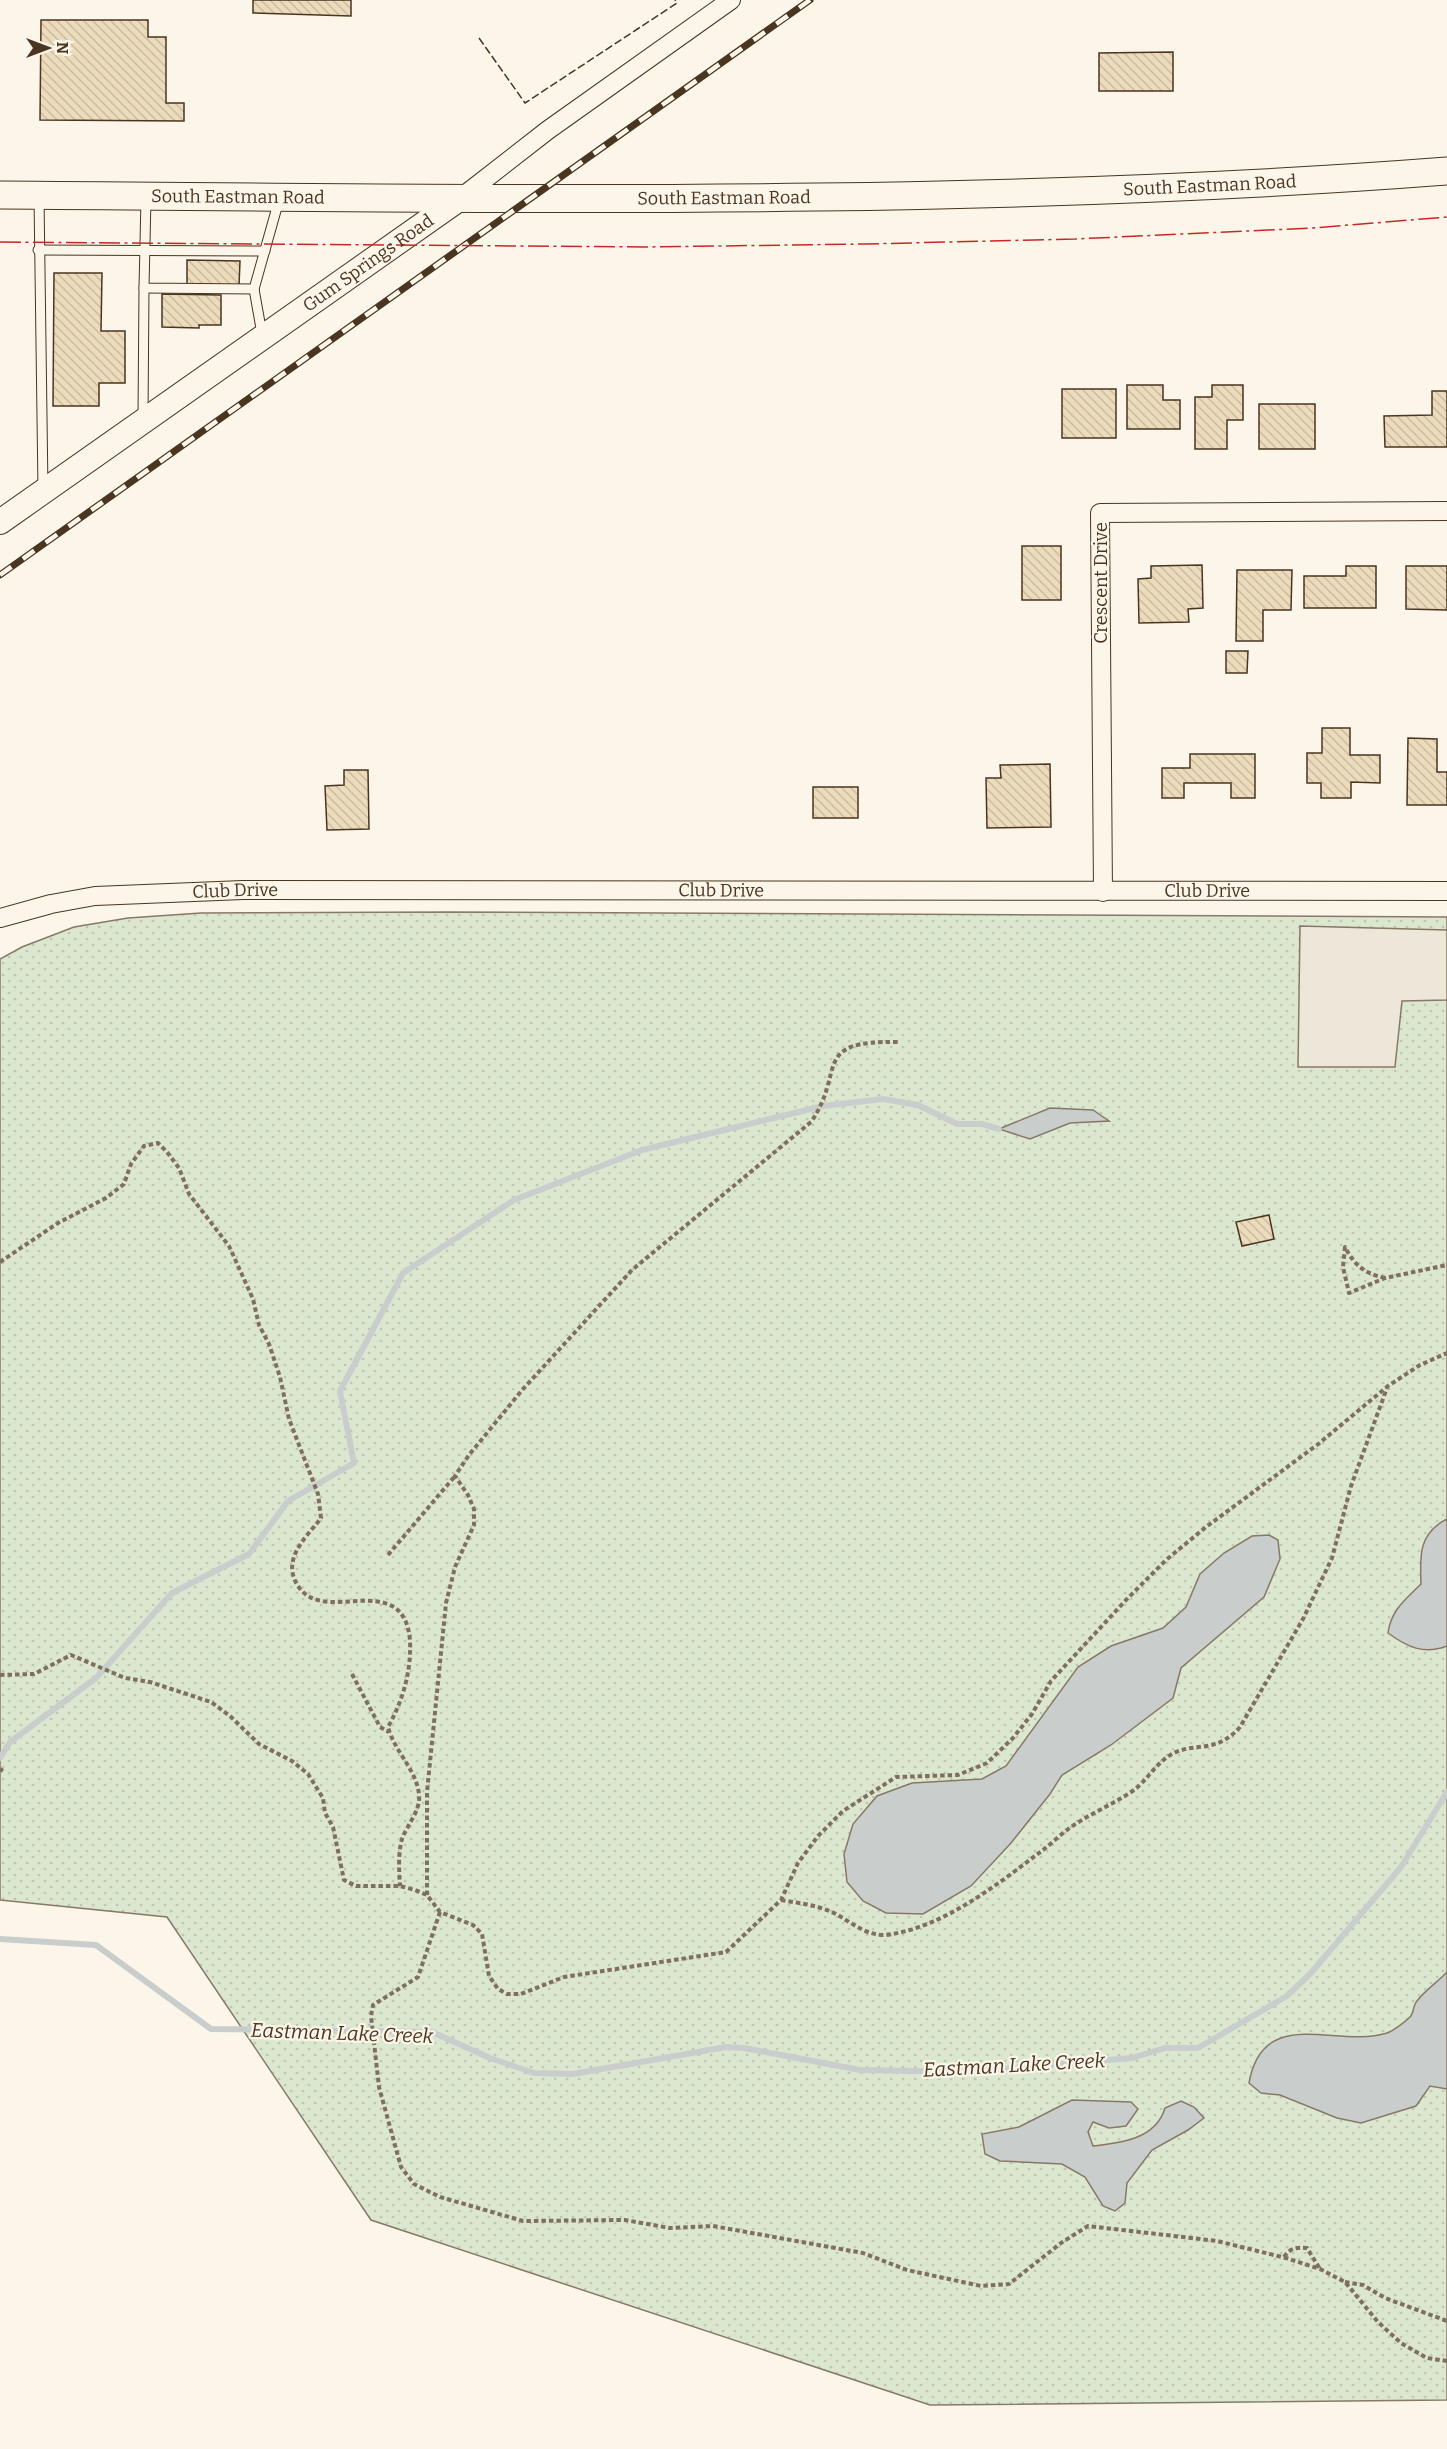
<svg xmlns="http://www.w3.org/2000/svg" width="1447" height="2449" font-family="Bitter,serif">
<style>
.grass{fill:url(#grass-dots);stroke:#887966;stroke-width:1.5}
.parking{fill:#ede7d9;stroke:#887966;stroke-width:1.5}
.water{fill:#c9cecd;stroke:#887966;stroke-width:1.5}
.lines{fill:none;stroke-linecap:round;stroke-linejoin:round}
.stream{stroke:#c9cecd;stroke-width:6}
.building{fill:url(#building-back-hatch);stroke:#4a3520;stroke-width:1.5}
.lane-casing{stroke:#4a3520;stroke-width:11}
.street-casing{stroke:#4a3520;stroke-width:20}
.secondary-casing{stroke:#4a3520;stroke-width:26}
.primary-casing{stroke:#4a3520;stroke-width:29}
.path{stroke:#7f6f5c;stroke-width:4;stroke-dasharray:4.5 3;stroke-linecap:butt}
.lane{stroke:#fbf6e9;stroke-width:9}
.street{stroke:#fbf6e9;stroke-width:18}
.secondary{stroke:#fbf6e9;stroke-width:24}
.primary{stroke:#fbf6e9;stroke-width:27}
.rail-casing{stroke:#4a3520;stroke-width:7}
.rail{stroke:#fbf6e9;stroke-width:4.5;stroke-dasharray:14;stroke-linecap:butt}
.fence{stroke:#4a3520;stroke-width:1.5;stroke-dasharray:8 3;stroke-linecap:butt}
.power{stroke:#c62828;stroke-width:1.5;stroke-dasharray:21 4.5 3 4.5;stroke-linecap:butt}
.labels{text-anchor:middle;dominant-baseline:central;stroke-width:4.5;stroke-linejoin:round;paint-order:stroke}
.street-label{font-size:18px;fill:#4a3520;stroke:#fbf6e9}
.water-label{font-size:20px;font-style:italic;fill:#4a3520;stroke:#fbf6e9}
</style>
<defs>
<pattern id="grass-dots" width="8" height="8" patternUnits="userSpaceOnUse" patternTransform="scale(1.5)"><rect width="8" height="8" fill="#dce7d0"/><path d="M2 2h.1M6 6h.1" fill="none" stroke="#bec7b2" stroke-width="1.8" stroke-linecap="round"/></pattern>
<pattern id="building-back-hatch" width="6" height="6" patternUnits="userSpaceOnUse" patternTransform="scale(1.5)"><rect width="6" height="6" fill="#ecdcbc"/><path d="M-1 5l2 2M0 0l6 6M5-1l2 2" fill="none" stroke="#ccbda1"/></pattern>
</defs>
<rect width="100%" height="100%" fill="#fbf6e9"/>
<path class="grass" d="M450 912 1447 917V2400L930 2405 371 2220 167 1917 0 1900V959L22 947 74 927 128 918 201 913Z"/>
<path class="parking" d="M1300 926 1447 930V1000L1402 1001 1395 1067H1298Z"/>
<g class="water">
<path d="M1050 1108 1093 1110 1109 1121 1070 1123 1030 1139 999 1129Z"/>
<path d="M1447 1519V1646C1424 1655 1407 1647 1388 1633 1391 1610 1405 1600 1421 1584 1420 1556 1418 1534 1447 1519Z"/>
<path d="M1269 1535 1278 1540 1280 1559 1264 1597 1181 1668 1173 1698 1111 1745 1062 1775 1050 1794 1011 1843 971 1886 923 1914 886 1913 863 1901 847 1882 844 1854 853 1824 877 1796 912 1783 982 1779 1006 1766 1078 1667 1111 1646 1163 1628 1186 1607 1200 1574 1224 1553 1252 1536Z"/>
<path d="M1447 1972V2089L1430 2086 1416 2106 1361 2123 1337 2118 1280 2095 1261 2093 1249 2083C1263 2004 1336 2049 1387 2033 1393 2031 1405 2022 1410 2017 1414 2013 1413 2005 1417 2001 1425 1990 1438 1982 1447 1972Z"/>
<path d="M1072 2100 1131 2102 1138 2109 1126 2126 1109 2128 1093 2122 1088 2132 1093 2146C1121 2143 1156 2139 1165 2108L1181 2101 1194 2107 1204 2118 1188 2130 1152 2150 1127 2183 1125 2203 1115 2211 1103 2206 1085 2177 1062 2164 1000 2161 985 2154 982 2134 1019 2127Z"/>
</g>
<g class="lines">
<g class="stream">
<path d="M0 1758 10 1742 96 1678 172 1593 249 1554 288 1501 354 1463 340 1391 403 1273 514 1200 642 1150 823 1106 883 1099 918 1105 957 1124H982L999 1129"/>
<path d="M0 1939 96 1945 211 2029 432 2032 490 2058 534 2073 573 2074 726 2047 744 2048 860 2070 965 2072 1132 2058 1165 2048H1198L1287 1996 1311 1973 1401 1867 1447 1792"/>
</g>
</g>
<g class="building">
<path d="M253 0H351V16L253 13Z"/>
<path d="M41 20H148V37H166V103H184V121L40 120Z"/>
<path d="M1173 52V91H1099V53Z"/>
<path d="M187 260 240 261 239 286 187 285Z"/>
<path d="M54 273H102L101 331H125V383H99V406H53Z"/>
<path d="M162 294 221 295V325H199V328L162 327Z"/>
<path d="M1127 385H1163V400H1180V429H1127Z"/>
<path d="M1212 385H1243V420H1227V449H1195V397H1212Z"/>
<rect x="1062" y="389" width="54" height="49"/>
<path d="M1432 391H1447V447H1385L1384 416 1432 415Z"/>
<rect x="1259" y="404" width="56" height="45"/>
<rect x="1022" y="546" width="39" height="54"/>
<path d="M1202 565 1203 608 1188 609 1189 622 1139 623 1138 579 1151 578V566Z"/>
<path d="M1346 566H1376V608H1304V576H1346Z"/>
<path d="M1406 566H1447V610L1406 609Z"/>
<path d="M1237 570H1292L1291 610H1263V641H1236Z"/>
<path d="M1226 651H1248L1247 673H1226Z"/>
<path d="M1322 728H1350V755H1380V783L1351 782V798H1321V783H1307V753H1322Z"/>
<path d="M1408 738 1437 739V772H1447V805H1407Z"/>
<path d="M1190 754H1255V798H1231V783H1184V798H1162V768H1190Z"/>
<path d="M1050 764 1051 827 987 828 986 778H1001L1000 765Z"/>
<path d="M344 770H368L369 829 327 830 325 786 344 785Z"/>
<rect x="813" y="787" width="45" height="31"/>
<path d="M1269 1215 1274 1239 1242 1246 1236 1222Z"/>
</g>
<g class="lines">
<g class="lane-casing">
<g id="lane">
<path d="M39 197 43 490"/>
<path d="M146 198 144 288 254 289 279 200"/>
<path d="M38 250 265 251"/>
<path d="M254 289 262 334"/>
<path d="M143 418 144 288"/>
</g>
</g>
<g class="street-casing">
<g id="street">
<path d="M462 197 548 130 731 0"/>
<path d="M1103 892 1100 513 1447 511"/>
<path id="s1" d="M0 918 51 904 95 896 243 890 1447 891"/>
</g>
</g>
<g class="secondary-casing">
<g id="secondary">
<path id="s2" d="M0 522 462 197"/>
</g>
</g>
<g class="primary-casing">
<g id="primary">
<path id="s3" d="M0 195C482 198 966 208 1447 171"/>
</g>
</g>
<g class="path">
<path d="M0 1262 58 1223 106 1198 124 1184 131 1164 144 1146 158 1143 167 1152 179 1168 189 1194 229 1246 253 1299 259 1325 269 1344 280 1377 289 1419 318 1494 321 1518C305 1539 281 1559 298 1586 318 1616 361 1592 390 1605 408 1613 411 1635 410 1653 409 1679 401 1704 388 1727 394 1751 417 1770 419 1795 421 1810 407 1825 402 1839 398 1853 399 1871 400 1886"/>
<path d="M1385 1278C1364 1273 1355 1266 1345 1247L1343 1267 1349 1293 1385 1278 1447 1265"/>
<path d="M388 1555 455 1476"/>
<path d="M352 1674 380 1727 389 1732"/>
<path d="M0 1675 34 1674 71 1655 125 1678 150 1682 211 1702 230 1716 259 1744 292 1761 308 1774 323 1798 325 1813 333 1827 344 1880 356 1886H400L415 1890 427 1895 440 1912 473 1925 482 1934 489 1976 498 1989 507 1994H521L564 1977 726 1952 781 1900 798 1863 818 1836 843 1811 896 1777 958 1775 987 1763 1013 1738 1032 1714 1051 1681 1126 1600 1166 1560 1206 1527 1317 1445 1388 1386 1420 1365 1447 1353"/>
<path d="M0 1769 3 1771"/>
<path d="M427 1895V1792L446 1603 455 1567 474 1525V1509L468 1495 455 1476 469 1455 523 1389 632 1270 811 1122C847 1070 809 1040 900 1042"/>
<path d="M781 1900C799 1903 817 1905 834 1913 853 1923 869 1939 892 1934 947 1925 999 1883 1043 1850 1052 1843 1061 1834 1071 1827 1091 1813 1114 1804 1134 1790 1146 1781 1154 1767 1166 1758 1190 1739 1214 1757 1240 1727L1303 1619 1332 1558 1351 1486 1387 1388"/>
<path d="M440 1912 418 1977 373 2005 371 2016 379 2087 401 2167 414 2184 440 2197 523 2221 625 2220 670 2228 713 2226 863 2253 907 2270 981 2286 1009 2284 1061 2243 1088 2226 1217 2241 1286 2258 1320 2269 1345 2282 1378 2322 1401 2343 1427 2358 1447 2361"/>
<path d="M1284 2257C1290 2248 1296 2247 1307 2248L1320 2269"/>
<path d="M1345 2282 1363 2285 1385 2298 1447 2321"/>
</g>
<use href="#lane" class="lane"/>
<use href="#street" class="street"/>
<use href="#secondary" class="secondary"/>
<use href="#primary" class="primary"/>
<g class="rail-casing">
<path id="rail" d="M0 575 810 0"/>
</g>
<use href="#rail" class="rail"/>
<path class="fence" d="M479 38 525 103 677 3 675 0"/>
<path class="power" d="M0 242 644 247 866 244 1075 239 1312 228 1447 217"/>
</g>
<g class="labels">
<g class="street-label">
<text stroke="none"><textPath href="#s3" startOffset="1210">South Eastman Road</textPath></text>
<text stroke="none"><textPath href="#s3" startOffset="238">South Eastman Road</textPath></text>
<text stroke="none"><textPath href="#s3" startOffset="724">South Eastman Road</textPath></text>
<text stroke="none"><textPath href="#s2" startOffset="450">Gum Springs Road</textPath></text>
<text transform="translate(1101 583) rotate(-90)">Crescent Drive</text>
<text stroke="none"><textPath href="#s1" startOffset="238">Club Drive</textPath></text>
<text stroke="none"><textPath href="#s1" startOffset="724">Club Drive</textPath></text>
<text stroke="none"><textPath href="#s1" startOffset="1210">Club Drive</textPath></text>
</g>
<g class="water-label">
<text transform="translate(342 2033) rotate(2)">Eastman Lake Creek</text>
<text transform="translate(1014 2065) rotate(-3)">Eastman Lake Creek</text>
</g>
</g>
<g transform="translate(48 48) rotate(90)" stroke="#fbf6e9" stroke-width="4.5" paint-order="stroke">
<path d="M0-4.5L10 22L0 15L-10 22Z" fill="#4a3520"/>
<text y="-9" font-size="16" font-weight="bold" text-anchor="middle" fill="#4a3520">N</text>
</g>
</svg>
